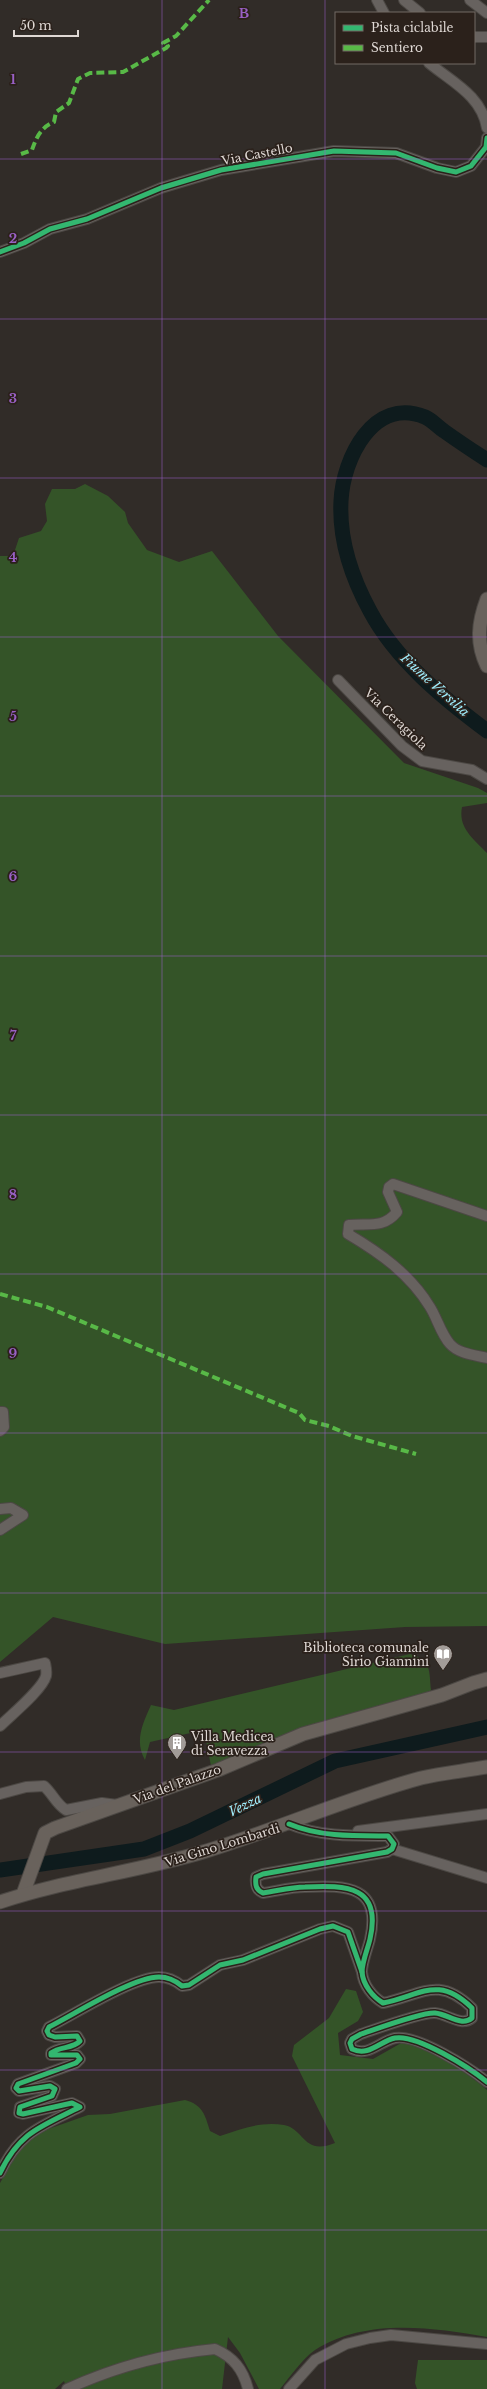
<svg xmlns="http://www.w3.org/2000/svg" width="487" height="2389" font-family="'Libre Baskerville',serif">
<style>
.green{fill:#345428}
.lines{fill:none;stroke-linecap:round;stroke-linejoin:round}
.river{stroke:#0e1b1d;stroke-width:15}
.minor-casing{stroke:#4c4844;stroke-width:12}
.major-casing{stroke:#4c4844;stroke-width:15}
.minor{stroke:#67625f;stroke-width:10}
.major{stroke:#69625c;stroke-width:13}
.quiet{stroke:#58b947;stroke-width:4;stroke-dasharray:8 4;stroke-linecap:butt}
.cycleway-casing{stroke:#2b211b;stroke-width:8}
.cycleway{stroke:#33b770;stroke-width:5}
.grid{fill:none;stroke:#9960c5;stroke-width:1;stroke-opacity:0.55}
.labels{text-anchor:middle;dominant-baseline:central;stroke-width:3.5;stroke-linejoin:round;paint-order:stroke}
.street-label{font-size:12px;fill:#dfd8d4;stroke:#2b211b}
.poi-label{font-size:12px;fill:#dfd8d4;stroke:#2b211b;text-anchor:end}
.water-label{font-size:13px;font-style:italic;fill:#9fedfc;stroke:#2b211b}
.grid-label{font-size:13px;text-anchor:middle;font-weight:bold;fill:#9960c5;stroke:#2b211b;stroke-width:3.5;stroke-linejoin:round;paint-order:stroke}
</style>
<rect width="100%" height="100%" fill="#312c28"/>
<g class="green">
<path d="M85 484 108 496 125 512 128 523 147 550 179 562 212 551 278 636 404 763 478 788 487 793V803L462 807C458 828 473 838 487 853V1626L405 1627 165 1644 53 1617 0 1662V556H9L14 553 19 538 41 531 47 521 45 504 52 489H75Z"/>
<path d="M410 1654C432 1660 429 1671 431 1690L428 1694 299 1730 211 1766 204 1730 150 1742 145 1760C134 1741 143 1723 151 1705L174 1710Z"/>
<path d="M346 1989 356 1991 363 2012 358 2021 338 2033 340 2055 373 2059 403 2042C433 2052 463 2069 487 2090V2337C431 2327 365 2318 315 2350 302 2359 290 2377 280 2389H259L240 2353 228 2337 222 2389H67L64 2381 55 2389H0V2183L20 2148 37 2133 88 2115 110 2114 185 2100C203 2105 205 2115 210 2131L220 2136C242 2129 261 2121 284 2125 305 2129 303 2156 335 2143L292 2056 294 2045 329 2018Z"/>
<path d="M418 2360H487V2389H417L415 2383Z"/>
</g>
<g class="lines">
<g class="river">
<path d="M487 460C473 451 458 441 444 431 438 427 432 420 425 417 373 396 343 459 341 501 339 539 352 578 370 611 396 660 443 698 487 731"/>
<path d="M0 1870 144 1849 190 1831 335 1761 487 1727"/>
</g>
<g class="minor-casing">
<g id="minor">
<path d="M377 0 384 13"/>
<path d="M404 0 420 13"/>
<path d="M470 0 487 13"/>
<path d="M474 37H487"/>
<path d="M429 63C452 82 482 96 487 128"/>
<path d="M0 252 24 243 50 229 87 219 161 188 221 170 334 151 396 153 437 168 456 172 471 166 486 147 487 138"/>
<path d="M338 680 402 746 422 761 472 770 487 779"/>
<path d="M487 1216 393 1184 389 1187 388 1192 397 1212C383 1229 368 1223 349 1225L348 1234C380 1253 410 1274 430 1307 437 1318 441 1334 450 1344 459 1354 475 1355 487 1358"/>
<path d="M0 1412H3L4 1427 0 1431"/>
<path d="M0 1509 11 1508 23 1515 0 1530"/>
<path d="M0 1673 45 1663C46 1668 47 1671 46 1676 42 1690 11 1715 0 1726"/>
<path d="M0 1794 26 1787 44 1786C53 1794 56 1804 66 1810L102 1803 117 1805"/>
<path d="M289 1824C320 1837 355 1836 388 1836L394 1844 392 1849 387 1852 263 1874 256 1877C255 1885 256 1890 263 1893 277 1891 291 1887 305 1887 347 1885 382 1886 370 1939 368 1948 362 1962 362 1972 363 1985 373 1997 383 2003 422 1995 438 1975 472 2008V2018C461 2027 448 2014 435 2013 422 2012 376 2029 361 2034L352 2039 350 2043 352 2049C369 2057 380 2041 395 2038 417 2034 470 2068 487 2082"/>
<path d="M358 1831 487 1814"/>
<path d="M392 1849 487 1878"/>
<path d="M0 2173C19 2132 42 2126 80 2107L72 2103 23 2114 19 2113 20 2107 52 2096 55 2089 50 2086 19 2091 16 2088 18 2084 76 2063 80 2059 77 2055H51V2053C60 2046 73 2049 80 2041L77 2036 55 2037 49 2035 47 2031 49 2027C75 2014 133 1977 159 1977 168 1977 176 1981 182 1986L189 1985 220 1965 243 1960 320 1929 333 1926 348 1932 362 1972"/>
<path d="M67 2389C115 2367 162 2354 215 2349 233 2357 243 2369 248 2389"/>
<path d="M289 2389 315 2360 346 2344 370 2338 391 2335 487 2344"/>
</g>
</g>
<g class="major-casing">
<g id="major">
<path d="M487 599C478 623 476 643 487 666"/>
<path d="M23 1894 45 1833 55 1828 218 1770 303 1734 442 1695 473 1683 487 1679"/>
<path d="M0 1902C66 1880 136 1872 203 1852 276 1830 347 1798 421 1778 442 1773 465 1771 487 1767"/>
</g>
</g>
<use href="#minor" class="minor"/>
<use href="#major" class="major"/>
<g class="quiet">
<path d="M21 154 32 150C36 138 41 127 54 122L56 112 69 103 78 79 90 73 123 72 166 48 168 46 163 43 176 36 209 0"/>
<path d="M0 1294 47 1307 299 1413 305 1420 329 1426 352 1436 416 1454"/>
</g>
<g class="cycleway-casing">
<g id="cycleway">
<path d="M0 252 24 243 50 229 87 219 161 188 221 170 334 151 396 153 437 168 456 172 471 166 486 147 487 138"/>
<path d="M289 1824C320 1837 355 1836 388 1836L394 1844 392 1849 387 1852 263 1874 256 1877C255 1885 256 1890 263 1893 277 1891 291 1887 305 1887 347 1885 382 1886 370 1939 368 1948 362 1962 362 1972 363 1985 373 1997 383 2003 422 1995 438 1975 472 2008V2018C461 2027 448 2014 435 2013 422 2012 376 2029 361 2034L352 2039 350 2043 352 2049C369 2057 380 2041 395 2038 417 2034 470 2068 487 2082"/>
<path d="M0 2173C19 2132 42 2126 80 2107L72 2103 23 2114 19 2113 20 2107 52 2096 55 2089 50 2086 19 2091 16 2088 18 2084 76 2063 80 2059 77 2055H51V2053C60 2046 73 2049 80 2041L77 2036 55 2037 49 2035 47 2031 49 2027C75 2014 133 1977 159 1977 168 1977 176 1981 182 1986L189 1985 220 1965 243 1960 320 1929 333 1926 348 1932 362 1972"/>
</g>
</g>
<use href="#cycleway" class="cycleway"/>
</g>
<path class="grid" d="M162 0V2389M325 0V2389M0 159H487M0 319H487M0 478H487M0 637H487M0 796H487M0 956H487M0 1115H487M0 1274H487M0 1433H487M0 1593H487M0 1752H487M0 1911H487M0 2070H487M0 2230H487"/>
<defs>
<g id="library-pin" transform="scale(1)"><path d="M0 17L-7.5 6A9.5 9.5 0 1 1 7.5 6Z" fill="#a29c98" stroke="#2b211b"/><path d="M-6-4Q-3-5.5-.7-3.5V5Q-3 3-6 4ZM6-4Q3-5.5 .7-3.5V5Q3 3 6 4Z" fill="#fff"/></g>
<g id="building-pin" transform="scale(1)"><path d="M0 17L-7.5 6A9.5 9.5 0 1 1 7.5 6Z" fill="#a29c98" stroke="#2b211b"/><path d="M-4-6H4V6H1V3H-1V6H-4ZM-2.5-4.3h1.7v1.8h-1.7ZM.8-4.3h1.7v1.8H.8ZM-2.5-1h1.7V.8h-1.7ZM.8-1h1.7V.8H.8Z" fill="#fff"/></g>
</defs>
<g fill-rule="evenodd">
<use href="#library-pin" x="443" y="1654"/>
<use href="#building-pin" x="177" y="1743"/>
</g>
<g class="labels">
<g class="street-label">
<text transform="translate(257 154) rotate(-11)">Via Castello</text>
<text transform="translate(396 719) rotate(44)">Via Ceragiola</text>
<text transform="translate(177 1784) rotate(-20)">Via del Palazzo</text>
<text transform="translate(222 1845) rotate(-17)">Via Gino Lombardi</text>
</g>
<g class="poi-label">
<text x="429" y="1647">Biblioteca comunale<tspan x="429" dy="14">Sirio Giannini</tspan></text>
<text x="191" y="1736" text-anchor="start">Villa Medicea<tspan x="191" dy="14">di Seravezza</tspan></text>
</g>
<g class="water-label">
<text transform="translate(435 685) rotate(42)">Fiume Versilia</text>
<text transform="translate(245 1805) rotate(-26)">Vezza</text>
</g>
</g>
<g class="grid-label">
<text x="244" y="18">B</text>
<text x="13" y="84">1</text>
<text x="13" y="243">2</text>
<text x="13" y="403">3</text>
<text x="13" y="562">4</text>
<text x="13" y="721">5</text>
<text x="13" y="881">6</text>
<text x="13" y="1040">7</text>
<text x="13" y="1199">8</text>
<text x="13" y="1358">9</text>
</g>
<rect x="335" y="12" width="140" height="52" fill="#2b211b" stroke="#736a65"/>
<rect x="343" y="25" width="20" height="6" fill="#33b770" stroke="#736a65"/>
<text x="371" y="32" font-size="12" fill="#dfd8d4">Pista ciclabile</text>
<rect x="343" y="45" width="20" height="6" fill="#58b947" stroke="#736a65"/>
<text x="371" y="52" font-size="12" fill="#dfd8d4">Sentiero</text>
<path d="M14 30v6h64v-6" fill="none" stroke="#dfd8d4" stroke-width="2"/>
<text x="20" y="30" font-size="12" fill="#dfd8d4" stroke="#2b211b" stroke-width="3" paint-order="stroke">50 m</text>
</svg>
